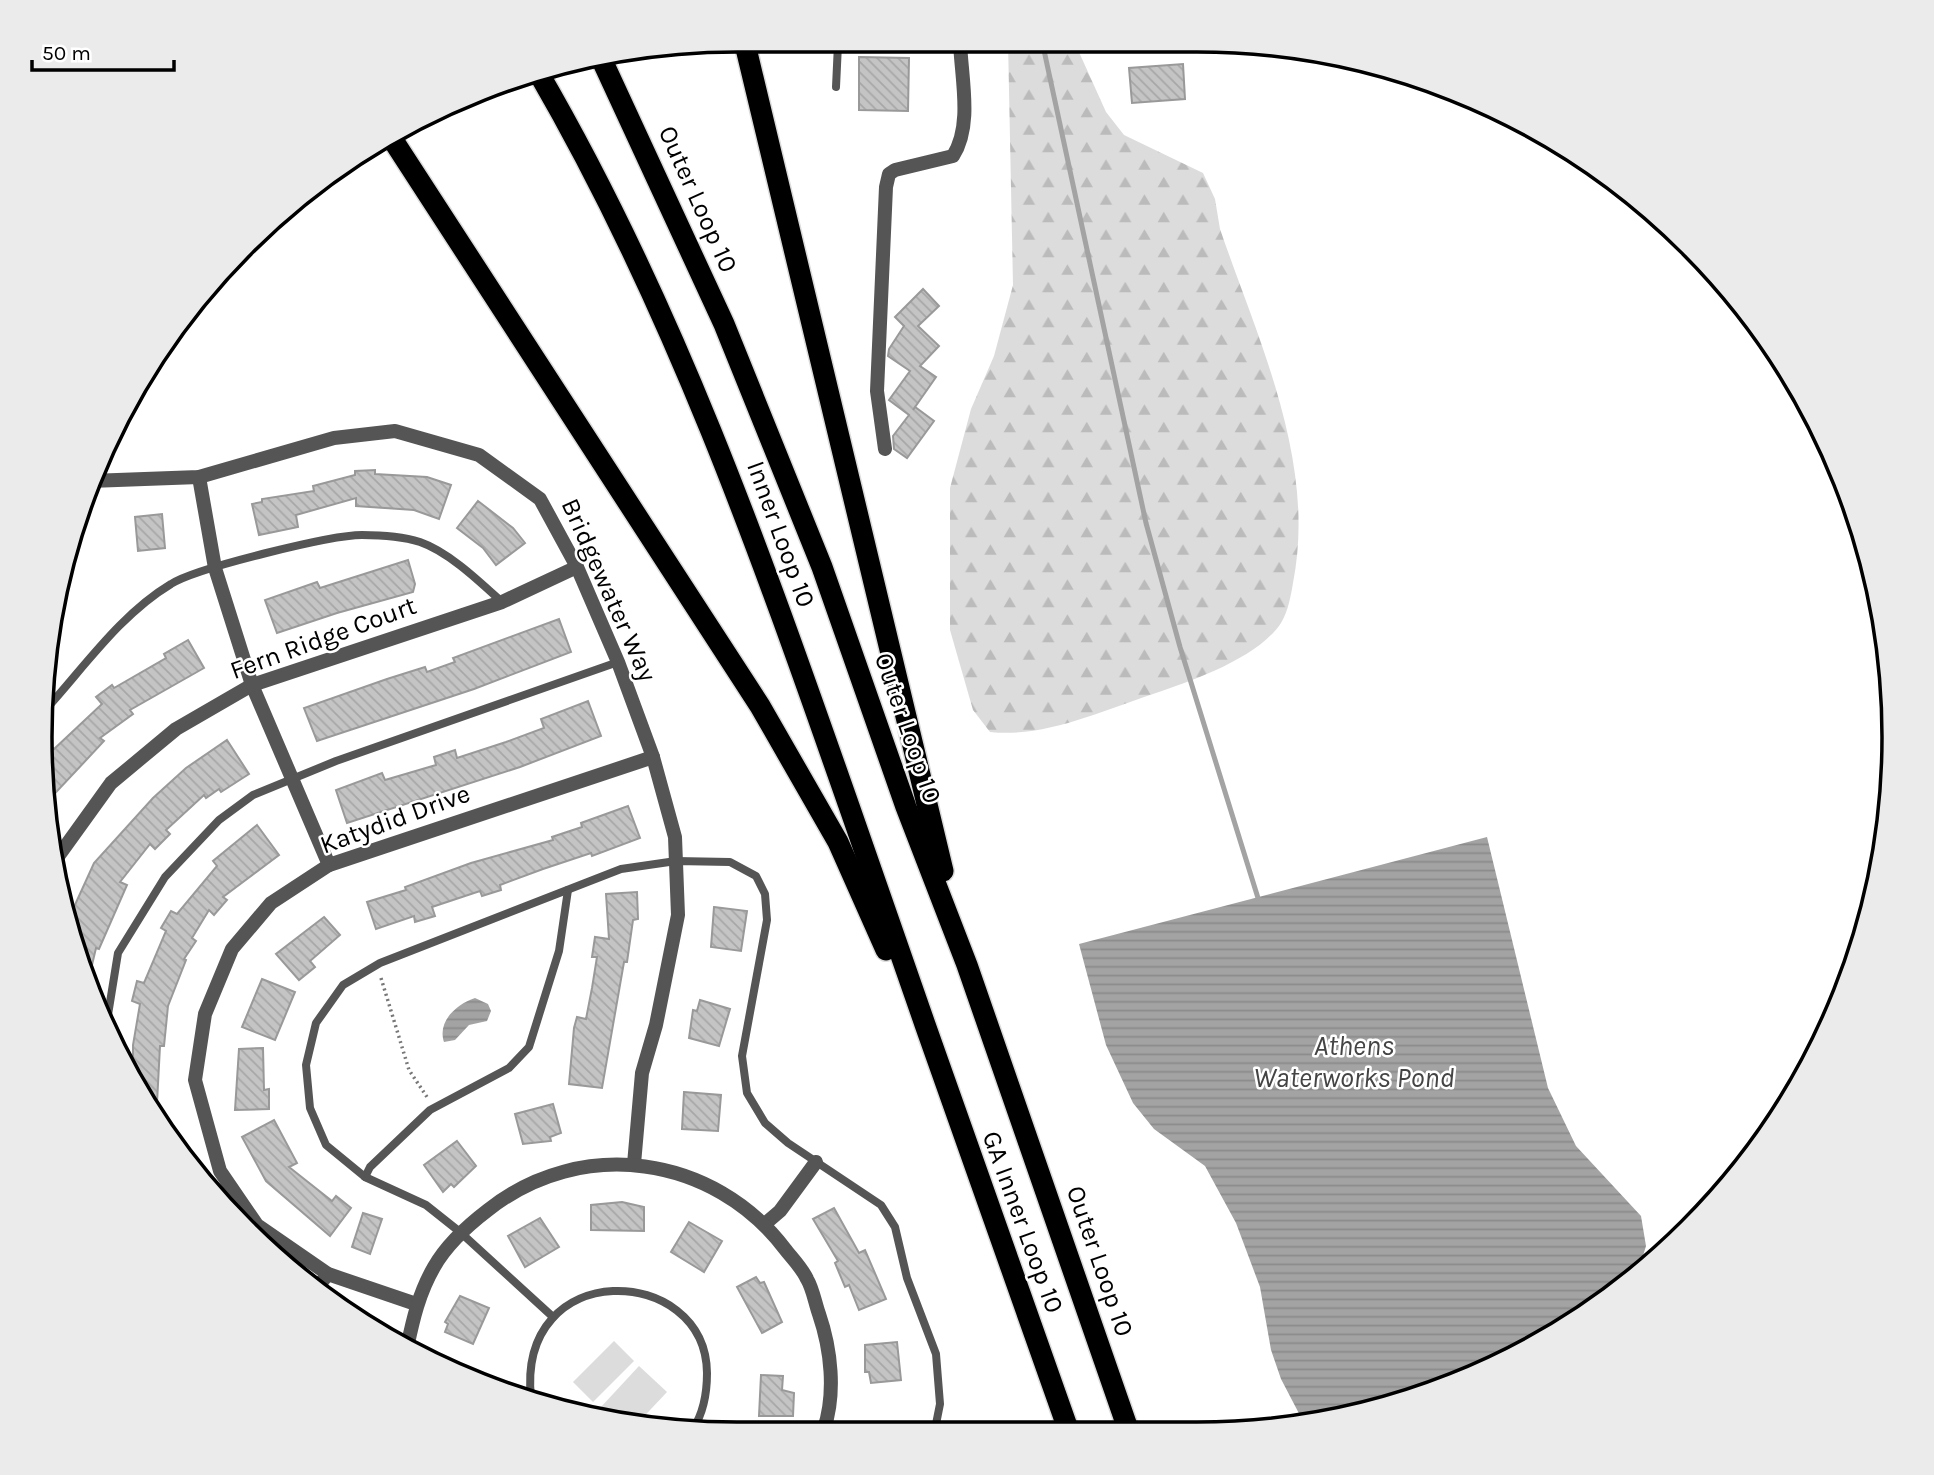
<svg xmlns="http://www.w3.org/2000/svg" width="1934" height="1475" font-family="Karla,sans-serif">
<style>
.grass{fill:#dcdcdc}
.forest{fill:url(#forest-firs)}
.water{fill:url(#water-rules)}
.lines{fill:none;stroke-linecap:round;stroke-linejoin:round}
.stream{stroke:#a3a3a3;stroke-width:5}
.building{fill:url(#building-back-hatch);stroke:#999;stroke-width:2}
.highway-casing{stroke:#dbdbdb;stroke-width:24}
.path{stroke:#777;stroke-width:3.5;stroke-dasharray:2 3.5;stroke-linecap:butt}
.lane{stroke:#555;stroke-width:8}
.street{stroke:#555;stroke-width:14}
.highway{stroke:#000;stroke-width:21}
.labels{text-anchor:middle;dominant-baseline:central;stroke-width:5;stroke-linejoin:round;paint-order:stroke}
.street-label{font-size:26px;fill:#000;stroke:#fff}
.water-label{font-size:28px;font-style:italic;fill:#444;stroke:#fff}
.rim{fill:none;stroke:#000;stroke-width:3.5}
</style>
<defs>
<pattern id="forest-firs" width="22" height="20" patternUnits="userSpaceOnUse" patternTransform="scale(1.75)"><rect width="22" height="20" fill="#dcdcdc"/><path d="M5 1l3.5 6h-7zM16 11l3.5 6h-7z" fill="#bbb"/></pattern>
<pattern id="water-rules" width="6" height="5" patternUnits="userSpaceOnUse" patternTransform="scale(1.75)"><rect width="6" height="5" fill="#a3a3a3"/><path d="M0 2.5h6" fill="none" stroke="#8b8b8b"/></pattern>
<pattern id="building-back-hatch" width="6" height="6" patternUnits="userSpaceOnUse" patternTransform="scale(1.75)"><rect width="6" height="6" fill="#c4c4c4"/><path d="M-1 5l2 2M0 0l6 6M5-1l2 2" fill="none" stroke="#a7a7a7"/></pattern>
</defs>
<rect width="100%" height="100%" fill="#fff"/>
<g class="grass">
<path d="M614 1341 634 1361 593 1402 573 1382Z"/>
<path d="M639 1366 667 1392 635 1426 616 1421 601 1407Z"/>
</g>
<path class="forest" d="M1008 41H1074L1106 112 1124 135 1203 173 1215 199 1220 229C1258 340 1317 462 1293 583 1291 595 1288 612 1281 623 1258 658 1192 681 1153 694 1101 711 1045 738 990 732L973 710 950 630V488L971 409 994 356 1013 285Z"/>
<g class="water">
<path d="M1487 837 1548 1088 1576 1146 1641 1216 1646 1246 1638 1272 1584 1317 1421 1398 1305 1425 1281 1379 1271 1350 1260 1287 1236 1223 1205 1166 1154 1129 1133 1103 1106 1045 1079 944Z"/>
<path d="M475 998 488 1004 491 1011 487 1021 469 1025 455 1040 444 1042C437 1021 457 1004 475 998Z"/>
</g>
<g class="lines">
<path class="stream" d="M1042 41 1146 523 1180 647 1258 898"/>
</g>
<g class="building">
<path d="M859 57 909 58 908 111 859 110Z"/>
<path d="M1183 64 1185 99 1132 103 1129 68Z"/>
<path d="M923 289 939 306 918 326 939 346 920 366 936 377 913 410 915 407 934 421 907 458 894 449 893 436 909 415 889 400 910 371 888 356 889 349 904 326 895 317Z"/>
<path d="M375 470V474L427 477 451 485 439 519 414 510 356 506V498L296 515 298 527 259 535 252 504 262 502V499L314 491 313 486 355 475V471Z"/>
<path d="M478 501 513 528 525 543 496 565 483 548 457 528Z"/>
<path d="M162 514 165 548 138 551 135 517Z"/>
<path d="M408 560 415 584 413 592 337 613 277 633 265 600 317 582 320 588Z"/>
<path d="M559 619 571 652 474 689 317 741 304 708 387 679 425 667 427 672 455 662 453 658Z"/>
<path d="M188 640 204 668 130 710 133 714 100 738 104 741 46 803 42 783 44 752 50 745 54 749 102 704 96 697 112 685 114 688 166 658 164 654Z"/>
<path d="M588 701 601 736 520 767 347 823 336 790 382 773 385 780 436 765 434 757 455 750 457 758 506 742 544 728 541 719Z"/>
<path d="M227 740 249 774 221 792 219 789 206 798 204 795 166 830 170 834 155 849 150 844 120 882 127 885 99 949 96 948 88 982 77 961 69 918 94 863 153 798 186 768Z"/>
<path d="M628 806 640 838 592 856 591 853 543 869 500 885 501 890 482 896 480 891 432 907 435 916 415 922 414 916 376 929 367 902 406 890 405 887 471 863 553 840 552 837 582 827 581 823Z"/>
<path d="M257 825 279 855 223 897 227 900 214 915 209 910 192 938 196 941 184 959 186 960 168 1006 164 1046H160L156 1122 133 1074V1045L140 1004 132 1001 137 981 144 983 166 931 161 928 171 911 177 914 217 866 213 861Z"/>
<path d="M637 892 638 919 633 920 627 962H624L602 1088 569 1084 574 1028 577 1017 586 1019 592 988 597 957H592L595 937 609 939 606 894Z"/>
<path d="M714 907 747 911 741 951 711 947Z"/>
<path d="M324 917 340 935 310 961 315 967 299 980 276 954Z"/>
<path d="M262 979 295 992 275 1040 242 1027Z"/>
<path d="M700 1000 730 1009 719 1046 689 1038 693 1010 697 1011Z"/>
<path d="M263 1048 264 1090 269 1089V1109L235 1110 239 1049Z"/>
<path d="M684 1092 721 1095 718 1131 682 1129Z"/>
<path d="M553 1104 561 1133 550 1137 551 1141 523 1144 515 1114Z"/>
<path d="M274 1120 297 1163 289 1167 332 1201 336 1196 351 1208 330 1236 266 1181 242 1137Z"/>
<path d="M457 1141 476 1166 454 1187 451 1184 443 1192 424 1165Z"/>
<path d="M622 1202 644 1207V1231L591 1230V1205Z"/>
<path d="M834 1208 859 1253 865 1250 886 1299 859 1310 849 1285 845 1287 835 1263 838 1261 813 1219Z"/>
<path d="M363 1213 382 1219 370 1254 352 1247Z"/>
<path d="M540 1218 559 1247 525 1267 508 1236Z"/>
<path d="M689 1222 722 1241 704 1272 671 1252Z"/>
<path d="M756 1277 760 1283 764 1282 782 1322 762 1333 737 1287Z"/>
<path d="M460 1296 489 1308 473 1344 445 1332 448 1324 445 1322Z"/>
<path d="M897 1342 901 1380 871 1383 869 1372H865V1345Z"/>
<path d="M761 1375 783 1376 782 1390 794 1393 793 1416H759Z"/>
</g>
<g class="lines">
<g class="highway-casing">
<g id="highway">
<path d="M744 40 943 871"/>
<path d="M601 58 724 324 822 567 906 807 967 965 1128 1429"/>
<path d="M538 72C674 306 760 552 849 806 921 1014 994 1222 1068 1429"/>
<path d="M389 134 760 706 838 842 886 950"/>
</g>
</g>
<path class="path" d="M381 978 409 1070 427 1097"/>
<g class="lane">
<path d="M1095 41V45L1138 41"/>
<path d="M836 87 838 44 844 41"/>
<path d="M47 708C85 666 121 614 171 584 196 568 331 535 362 535 379 535 404 537 420 542 449 552 480 582 502 602"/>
<path d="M107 1021 118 953 165 877 219 820 253 795 336 761 618 662"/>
<path d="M365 1177 370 1167 430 1110 509 1068 529 1047 559 951 568 890"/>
<path d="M553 1317 460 1232 426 1205 365 1177 326 1145 310 1108 306 1065 316 1023 343 985 380 963 621 869 676 861 730 862 756 876 765 894 767 920 742 1056 747 1093 765 1123 788 1143 881 1205 895 1227 907 1278 936 1354 940 1404 935 1429"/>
<path d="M531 1398C516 1256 706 1263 707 1373 707 1393 704 1412 693 1429"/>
</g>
<g class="street">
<path d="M885 449 877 391 886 187 889 174 895 170 953 156C973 125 961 77 960 41"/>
<path d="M199 477 215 568 252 685 329 865"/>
<path d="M90 481 199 477 334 438 395 431 479 455 540 499 577 567 618 662 653 757 675 837 678 915 656 1025 642 1073 634 1164"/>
<path d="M57 858 111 783 176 729 252 685 502 602 577 567"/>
<path d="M766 1223 780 1211 816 1162"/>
<path d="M316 1289 328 1274"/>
<path d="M416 1304 328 1274 257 1225 220 1171 195 1080 205 1014 232 949 271 903 329 865 653 757"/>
<path d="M407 1348C413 1319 419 1293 434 1267 447 1244 467 1226 488 1210 581 1136 714 1155 785 1249 792 1258 802 1268 807 1279 813 1289 815 1303 819 1314 831 1349 836 1393 824 1429"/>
</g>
<use href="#highway" class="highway"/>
</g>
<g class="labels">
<g class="street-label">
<text transform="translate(698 199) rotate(66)">Outer Loop 10</text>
<text transform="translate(781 534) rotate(70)">Inner Loop 10</text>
<text transform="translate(609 590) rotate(66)">Bridgewater Way</text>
<text transform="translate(323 638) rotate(-20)">Fern Ridge Court</text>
<text transform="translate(908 728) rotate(71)">Outer Loop 10</text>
<text transform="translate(395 819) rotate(-20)">Katydid Drive</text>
<text transform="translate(1023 1222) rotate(70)">GA Inner Loop 10</text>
<text transform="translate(1100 1261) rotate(71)">Outer Loop 10</text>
</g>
<g class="water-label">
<text x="1354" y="1045">Athens<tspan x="1354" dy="32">Waterworks Pond</tspan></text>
</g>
</g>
<path d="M0 0H1934V1475H0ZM737 52H1197A685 685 0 0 1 1882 737V737A685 685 0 0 1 1197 1422H737A685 685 0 0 1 52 737V737A685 685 0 0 1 737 52Z" fill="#ebebeb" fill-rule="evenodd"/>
<path class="rim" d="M737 52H1197A685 685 0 0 1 1882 737V737A685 685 0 0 1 1197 1422H737A685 685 0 0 1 52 737V737A685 685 0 0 1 737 52Z"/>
<path d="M32 60v10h142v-10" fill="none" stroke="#000000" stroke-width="3.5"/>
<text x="42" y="60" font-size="21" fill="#000000" stroke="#ffffff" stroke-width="5" paint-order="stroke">50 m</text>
</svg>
